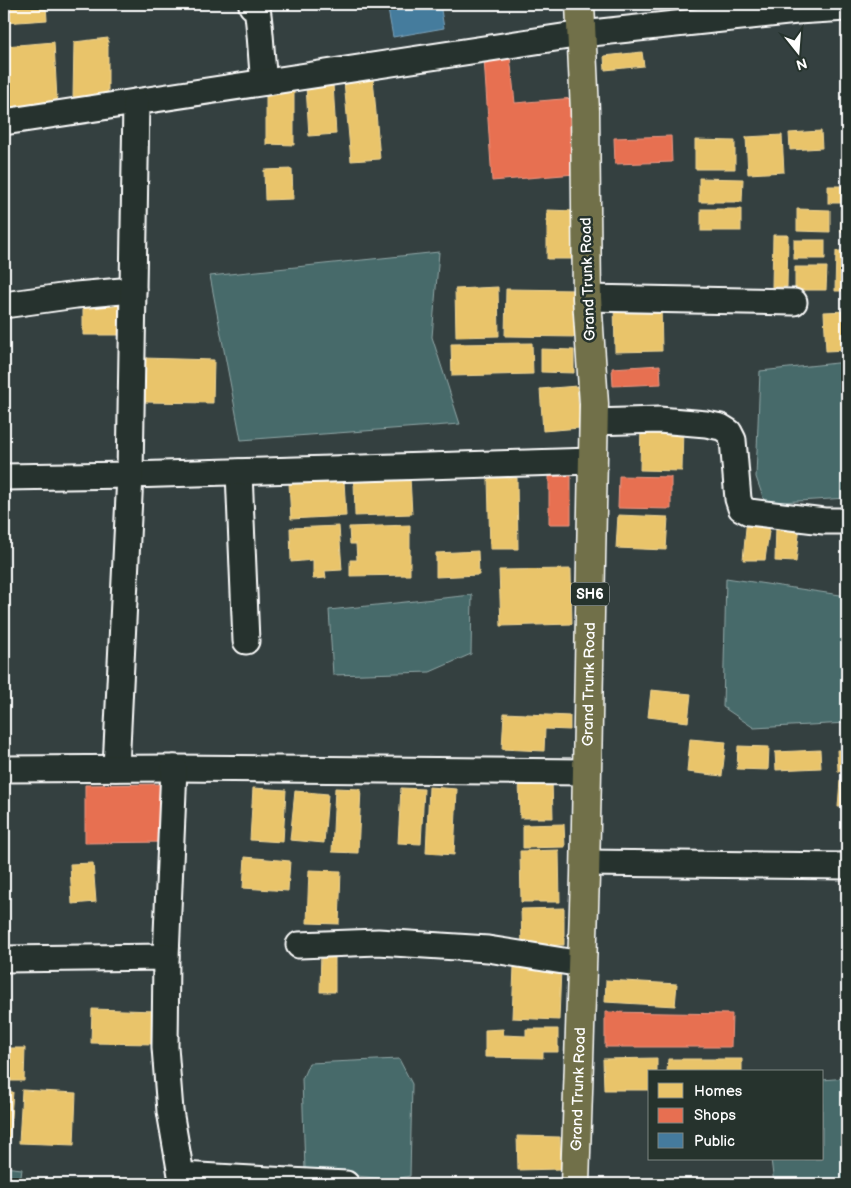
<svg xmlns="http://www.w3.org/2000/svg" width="851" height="1188" font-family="'Balsamiq Sans',sans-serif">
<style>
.water{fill:#476b6b;stroke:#91a6a6}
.homes{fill:#e9c46a;stroke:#f0d697}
.shops{fill:#e76f51;stroke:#ee9a85}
.public{fill:#457b9d;stroke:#7da3ba}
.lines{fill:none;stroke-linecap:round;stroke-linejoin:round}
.street-casing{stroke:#fff;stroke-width:29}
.primary-casing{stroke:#fff;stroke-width:31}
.street{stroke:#26332d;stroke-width:25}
.primary{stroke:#71704a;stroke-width:28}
.labels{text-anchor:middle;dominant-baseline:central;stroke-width:5;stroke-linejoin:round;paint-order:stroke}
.shield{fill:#26332d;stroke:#bec2c0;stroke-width:1}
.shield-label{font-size:14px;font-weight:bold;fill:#fff}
.street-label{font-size:15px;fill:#fff;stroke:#26332d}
</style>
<rect width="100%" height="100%" fill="#344040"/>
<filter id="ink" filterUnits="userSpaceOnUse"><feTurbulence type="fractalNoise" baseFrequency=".02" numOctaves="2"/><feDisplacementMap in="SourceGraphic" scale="10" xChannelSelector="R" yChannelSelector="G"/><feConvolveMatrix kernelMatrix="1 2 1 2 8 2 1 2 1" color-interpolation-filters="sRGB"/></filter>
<g filter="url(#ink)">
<g class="water">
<path d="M439 252 432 337 460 424 241 440 210 276Z"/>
<path d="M847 362V498L765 503 756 477 760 371Z"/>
<path d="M726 578 847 596V723L754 728 723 707Z"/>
<path d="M472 595 471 654 430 672 333 675 329 610Z"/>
<path d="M399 1059 412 1084 410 1176 392 1180 305 1170 302 1079 309 1063Z"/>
<path d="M847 1078V1184H774L771 1159H822V1080Z"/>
<path d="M4 1167 22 1169 20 1184H4Z"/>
</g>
<g class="homes">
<path d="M4 4H46L47 20 4 23Z"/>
<path d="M108 38V94L73 98 74 42Z"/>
<path d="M54 42 57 100 10 108 7 84H4V71H7L5 46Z"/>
<path d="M642 52 644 66 605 70 604 56Z"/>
<path d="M373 78 380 159 351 161 344 81Z"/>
<path d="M333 84 336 134 309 136 306 86Z"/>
<path d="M266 90H294V145L266 144Z"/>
<path d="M821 131 822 148 790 150 789 133Z"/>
<path d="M782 135 784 172 748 174 746 137Z"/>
<path d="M695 140 735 141V169H695Z"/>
<path d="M292 169 293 199 265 200 264 170Z"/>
<path d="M699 178 743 179 742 202H699Z"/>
<rect x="828" y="186" width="19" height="17"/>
<rect x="701" y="209" width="40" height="22"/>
<path d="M797 209 830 210V232L797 231Z"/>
<path d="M547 210 575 211V259H547Z"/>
<rect x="841" y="210" width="6" height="22"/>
<path d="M773 235H788L787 287H772Z"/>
<rect x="794" y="240" width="31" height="19"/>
<path d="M836 251H847V291H835Z"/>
<path d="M795 267H827L826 290H795Z"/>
<path d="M498 287 499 336 456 337 455 289Z"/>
<path d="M506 289 578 290V337L505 336Z"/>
<path d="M124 296V335H83V297Z"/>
<path d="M661 303 662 351 615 352 614 304Z"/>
<path d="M847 311V350L826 351 824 312Z"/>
<path d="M532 343 533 374 452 376 451 344Z"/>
<path d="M541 349 574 350V373L541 372Z"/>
<path d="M143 358 214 360 213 403 142 402Z"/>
<path d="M577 386 580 428 543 431 540 389Z"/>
<path d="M641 423 683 424 682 471 640 470Z"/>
<path d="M410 477 412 514 355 516 354 480Z"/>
<path d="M488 478H517L518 549H490Z"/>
<path d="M344 480 346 516 291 519 289 483Z"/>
<path d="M618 515 668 517 666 550 616 548Z"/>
<path d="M747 517H771L765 560H743Z"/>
<path d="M410 525V575L350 576V560H357L356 544H350L349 527Z"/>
<path d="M776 525H800L796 562 775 561Z"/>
<path d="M339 526 342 570 325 571 326 578 313 579V560L291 562 290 528Z"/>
<path d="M478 551 479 575 436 577V553Z"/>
<path d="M571 569 572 624 501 626 499 570Z"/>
<path d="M651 690 691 694 688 722 648 717Z"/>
<path d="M504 713 570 716V730L545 729 544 751 502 749Z"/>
<path d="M690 739 726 742 722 776 687 772Z"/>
<path d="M738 746 769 747 768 770 737 769Z"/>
<path d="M820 750 821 768 776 770 775 752Z"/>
<path d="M837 750H847V771H838Z"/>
<path d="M552 778 553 818H520L519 779Z"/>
<path d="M840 780H847V807H838Z"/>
<path d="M429 787 457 789 454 855 426 853Z"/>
<path d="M4 788 6 855H4Z"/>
<path d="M253 788 286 790 283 842 250 840Z"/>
<path d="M335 788 361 789 358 853 332 852Z"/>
<path d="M401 788 424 789 421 844 398 843Z"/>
<path d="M295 791 328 794 324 843 290 840Z"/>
<path d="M564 824 565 847 523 848V825Z"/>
<path d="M559 850 560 902H521L520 851Z"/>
<path d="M245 857 290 861 288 891 243 888Z"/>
<path d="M93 863 96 902 72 904 70 864Z"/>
<path d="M309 870 341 871 339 924 307 923Z"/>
<path d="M564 908V945L522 946 521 909Z"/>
<path d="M321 950H335V992H320Z"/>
<path d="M514 966 561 968 559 1020 512 1018Z"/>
<path d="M606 980 677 984 675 1006 605 1002Z"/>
<path d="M92 1009 156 1011 155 1044 91 1043Z"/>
<path d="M503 1029V1035L526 1036V1029H558V1052H543V1058L485 1057V1030Z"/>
<path d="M4 1048H25L24 1081H4Z"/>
<path d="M657 1058V1072H650V1090H604L603 1059Z"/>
<path d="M668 1059H742V1072H667Z"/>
<path d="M22 1090 76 1093 74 1145 19 1143Z"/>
<path d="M4 1091 13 1092 9 1142 4 1141Z"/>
<path d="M517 1136 560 1137 561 1169 518 1170Z"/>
<path d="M528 1180H564L563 1184H529Z"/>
</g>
<g class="shops">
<path d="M510 56 515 103 574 98 575 174 492 181 484 59Z"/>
<path d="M671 136 672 162 615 164 614 138Z"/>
<path d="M660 365 661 384 613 386 612 368Z"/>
<path d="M549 471 571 472V524H549Z"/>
<path d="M619 476 671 477V509L618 508Z"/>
<path d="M167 784V842L85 843V785Z"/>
<path d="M605 1012 732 1014 731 1047H605Z"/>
</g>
<path class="public" d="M387 4H440L444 28 393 37Z"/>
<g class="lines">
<g class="street-casing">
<g id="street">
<path d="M252 6 257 8C261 33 261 58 264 82"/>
<path d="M4 122 582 34 797 11 847 8"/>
<path d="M587 298 794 302"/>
<path d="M4 305 76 295 133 290"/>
<path d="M593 422 659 420 706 424 721 427 729 432 733 440 738 499 741 508 749 512 824 521H847"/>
<path d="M239 472 246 641"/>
<path d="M4 477 130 475 593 461"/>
<path d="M116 768 130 475 136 102"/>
<path d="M4 769 174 768 587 772"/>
<path d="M585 863 847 866"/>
<path d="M299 945 378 942 488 949 582 964"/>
<path d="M166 957 174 768"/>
<path d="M4 959 166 957 165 1047 170 1111 181 1175 346 1184"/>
</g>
</g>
<g class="primary-casing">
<g id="primary">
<path id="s1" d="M575 1184 585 876 594 404 587 298 585 111 580 4"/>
</g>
</g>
<use href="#street" class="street"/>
<use href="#primary" class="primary"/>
</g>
</g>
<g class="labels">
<rect class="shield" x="571" y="582.5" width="38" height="23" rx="4"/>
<g class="shield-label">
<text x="590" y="594">SH6</text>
</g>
<g class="street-label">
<text transform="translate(588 279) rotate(-92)">Grand Trunk Road</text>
<text stroke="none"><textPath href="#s1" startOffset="500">Grand Trunk Road</textPath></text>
<text stroke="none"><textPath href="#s1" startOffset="95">Grand Trunk Road</textPath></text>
</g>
</g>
<rect width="851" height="1188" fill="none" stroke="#26332d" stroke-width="20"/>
<rect x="10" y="10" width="831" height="1168" fill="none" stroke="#fff" stroke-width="2" filter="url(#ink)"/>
<rect x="648" y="1070" width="175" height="90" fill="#26332d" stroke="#7d8581"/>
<rect x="658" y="1083" width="25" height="15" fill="#e9c46a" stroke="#7d8581"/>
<text x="694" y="1096" font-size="15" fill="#ffffff">Homes</text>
<rect x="658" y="1108" width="25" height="15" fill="#e76f51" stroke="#7d8581"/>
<text x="694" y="1120" font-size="15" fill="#ffffff">Shops</text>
<rect x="658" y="1133" width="25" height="15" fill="#457b9d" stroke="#7d8581"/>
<text x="694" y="1146" font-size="15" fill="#ffffff">Public</text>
<g transform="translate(798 52) rotate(163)" stroke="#26332d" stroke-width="4" paint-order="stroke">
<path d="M0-4L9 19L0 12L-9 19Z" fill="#ffffff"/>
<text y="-8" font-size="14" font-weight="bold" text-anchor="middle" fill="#ffffff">N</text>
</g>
</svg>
